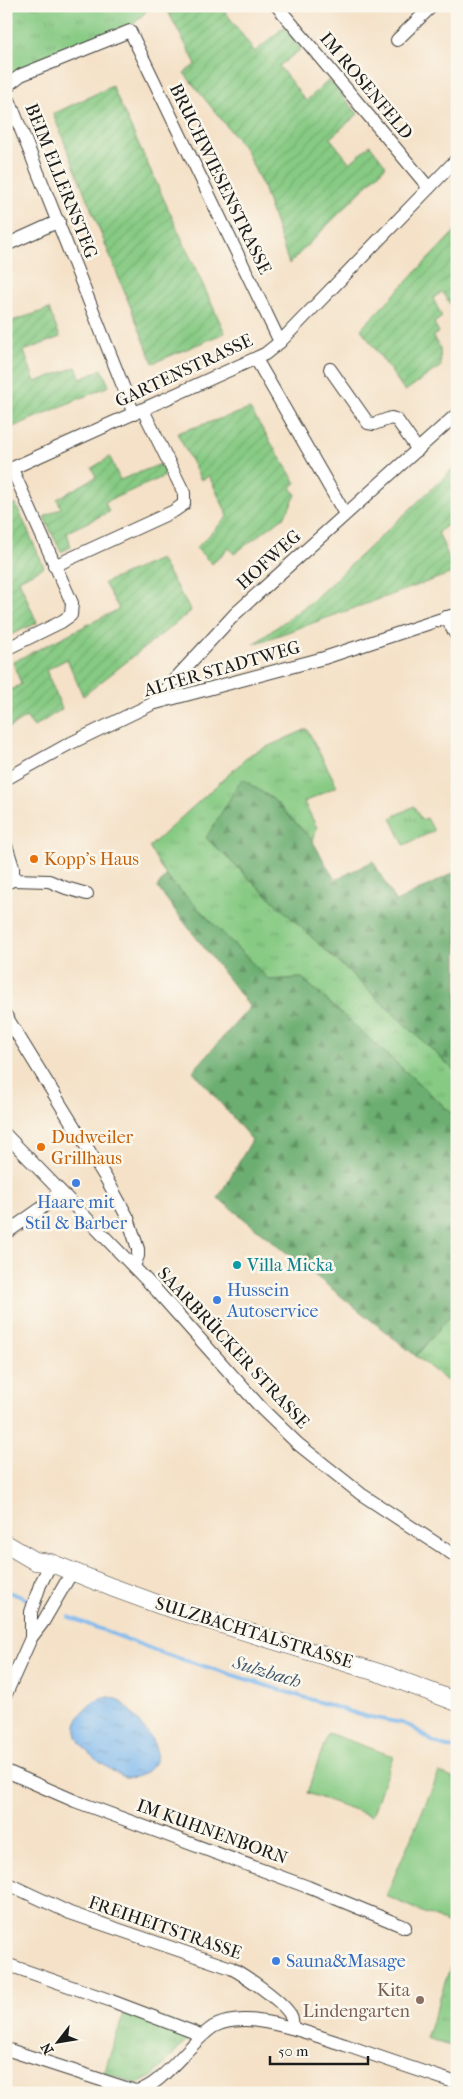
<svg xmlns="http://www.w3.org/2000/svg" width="463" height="2099" font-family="'IM FELL French Canon',serif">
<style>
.grass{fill:url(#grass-tufts);stroke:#517350}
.forest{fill:url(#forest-firs);stroke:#446546}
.garden{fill:url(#garden-furrows);stroke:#517350}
.pitch{fill:#86ca83;stroke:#517350}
.water{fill:url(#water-ripples);stroke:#4c6a85}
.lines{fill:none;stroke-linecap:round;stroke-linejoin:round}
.stream{stroke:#7db8ee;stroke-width:4}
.street-casing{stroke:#3c3a36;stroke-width:14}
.secondary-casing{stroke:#3c3a36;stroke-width:19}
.street{stroke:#fff;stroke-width:12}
.secondary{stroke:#fff;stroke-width:18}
.food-dot{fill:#e8710a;stroke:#fbf7ec;stroke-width:2}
.shop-dot{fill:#3f7fe0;stroke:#fbf7ec;stroke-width:2}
.culture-dot{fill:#0f9aa8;stroke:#fbf7ec;stroke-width:2}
.education-dot{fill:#8d6e63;stroke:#fbf7ec;stroke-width:2}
.labels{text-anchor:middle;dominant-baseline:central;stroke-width:5;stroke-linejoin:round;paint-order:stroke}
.street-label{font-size:18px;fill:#1c1c1c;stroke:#fbf7ec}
.food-label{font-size:18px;fill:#c56008;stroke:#fbf7ec;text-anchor:start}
.shop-label{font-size:18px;fill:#366cbe;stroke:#fbf7ec;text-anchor:start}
.culture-label{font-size:18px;fill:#0d838f;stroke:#fbf7ec;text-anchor:start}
.education-label{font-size:18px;fill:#785e54;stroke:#fbf7ec;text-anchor:end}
.water-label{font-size:19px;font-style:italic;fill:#435a70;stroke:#fbf7ec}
</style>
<defs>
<pattern id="grass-tufts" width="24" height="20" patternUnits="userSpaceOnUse" patternTransform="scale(1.25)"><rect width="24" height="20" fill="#86ca83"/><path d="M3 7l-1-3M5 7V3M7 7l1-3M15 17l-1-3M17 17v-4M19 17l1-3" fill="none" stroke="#73ad71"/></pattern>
<pattern id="forest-firs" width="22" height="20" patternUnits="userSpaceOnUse" patternTransform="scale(1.25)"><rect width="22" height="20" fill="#6cae71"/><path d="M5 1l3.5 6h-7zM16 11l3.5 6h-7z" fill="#588d5c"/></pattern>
<pattern id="garden-furrows" width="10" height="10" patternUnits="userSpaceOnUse" patternTransform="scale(1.25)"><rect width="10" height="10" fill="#86ca83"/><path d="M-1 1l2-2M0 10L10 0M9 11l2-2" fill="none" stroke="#73ad71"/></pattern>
<pattern id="water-ripples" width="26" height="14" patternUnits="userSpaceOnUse" patternTransform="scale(1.25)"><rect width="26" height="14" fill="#7db8ee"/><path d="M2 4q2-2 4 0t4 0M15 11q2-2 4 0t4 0" fill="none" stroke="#6695c0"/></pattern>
</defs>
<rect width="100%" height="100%" fill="#fbf7ec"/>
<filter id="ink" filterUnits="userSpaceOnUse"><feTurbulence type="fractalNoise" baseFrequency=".02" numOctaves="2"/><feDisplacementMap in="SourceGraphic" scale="10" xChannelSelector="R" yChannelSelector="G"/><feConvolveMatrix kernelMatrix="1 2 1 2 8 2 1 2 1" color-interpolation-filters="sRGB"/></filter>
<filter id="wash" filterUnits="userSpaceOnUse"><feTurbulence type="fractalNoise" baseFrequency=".0096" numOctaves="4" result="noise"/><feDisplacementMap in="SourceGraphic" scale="20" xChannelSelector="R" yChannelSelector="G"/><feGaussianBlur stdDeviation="1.12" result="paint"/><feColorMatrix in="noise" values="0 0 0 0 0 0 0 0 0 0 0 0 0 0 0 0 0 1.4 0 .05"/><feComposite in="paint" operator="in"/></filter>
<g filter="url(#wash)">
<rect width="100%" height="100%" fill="#f4e1c7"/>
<g class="grass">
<path d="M6 6H151L134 24 17 71 6 78Z"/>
<path d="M307 729 337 786 304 802 317 828 312 840 273 799 206 838 457 1073V1118L302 978 269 980 166 876 149 847 251 754Z"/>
<path d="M414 806 421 820 427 818 434 831 404 845 391 818Z"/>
<path d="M457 1308V1389L416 1356Z"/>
<path d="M452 1962 457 1964V2048L426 2038Z"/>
<path d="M124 2013 191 2036 153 2076 137 2084 104 2073Z"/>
</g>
<g class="forest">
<path d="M242 779 273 799 312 840 335 880 373 861 396 902 457 871V1073L206 838Z"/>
<path d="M166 876 269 980 302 978 457 1118V1308L416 1356 218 1198 252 1140 193 1071 250 1007 157 887Z"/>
</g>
<g class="garden">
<path d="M165 6H221L255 52 284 27 301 49 279 66 306 101 329 80 358 114 330 138 350 163 370 145 386 166 289 264 263 187 245 149 184 73 196 64Z"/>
<path d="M112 86 225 333 153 363 53 114Z"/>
<path d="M457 229V314L442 292 433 298 442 317 434 323 439 332 433 336 440 348 441 366 405 391 361 329Z"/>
<path d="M49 309 60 337 24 351 35 382 76 367 81 379 102 369 109 386 6 430V323Z"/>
<path d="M250 409 296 483 291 487 296 495 285 516 234 554 229 548 212 564 196 548 228 516 209 476 201 480 177 433Z"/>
<path d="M110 457 120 480 161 464 165 476 105 502 109 512 67 532 71 547 61 552 44 517 61 508 57 499 96 477 92 468Z"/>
<path d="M457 465V519L438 532 455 572 254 644 312 601Z"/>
<path d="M16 504 44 567 19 580 37 623 6 637V508Z"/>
<path d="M160 559 191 611 83 696 67 659 46 670 62 709 34 727 26 717 6 730V693L21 684 13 662 119 609 104 583Z"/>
</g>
<g class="pitch">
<path d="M328 1733 393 1756 372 1816 307 1793Z"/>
<path d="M439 1772 457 1780V1901L447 1923 386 1896Z"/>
</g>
<path class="water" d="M110 1697C123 1700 130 1711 138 1721 147 1733 166 1752 151 1767 147 1772 141 1776 135 1777 123 1780 110 1769 101 1763 83 1750 65 1732 84 1711 92 1702 99 1698 110 1697Z"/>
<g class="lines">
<g class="stream">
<path d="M6 1591 27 1599"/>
<path d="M69 1617 165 1654 364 1716 402 1723 412 1727 432 1741 443 1746 457 1749"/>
</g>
</g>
</g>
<g filter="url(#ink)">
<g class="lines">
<g class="street-casing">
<g id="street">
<path d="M277 6 429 188"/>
<path d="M397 40 432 6"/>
<path d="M6 245 59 221"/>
<path d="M256 359 345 514"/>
<path d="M330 369 368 423 374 424 391 418 397 420 418 450"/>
<path d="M134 414 8 97V85L21 75 130 31 280 342"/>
<path d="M6 471 265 354 280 342 457 159"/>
<path d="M54 566 174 511 184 504V493L143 410"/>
<path d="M446 617 457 637"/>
<path d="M6 649 61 622 71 615 72 603 12 469"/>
<path d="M153 703 235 614 457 414"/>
<path d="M6 779 67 745 152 704 324 658 457 614"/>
<path d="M6 845 13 867V880L6 883"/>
<path d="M13 880 49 881 66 888 87 894"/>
<path d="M6 1016 107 1180 128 1218 138 1249V1256L134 1266"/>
<path d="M6 1135 157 1291 263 1410 298 1444 361 1494 457 1557"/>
<path d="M6 1233 43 1207 60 1191"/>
<path d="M31 1638V1612L40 1585 51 1563"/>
<path d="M6 1694 31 1638 43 1622 72 1572"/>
<path d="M6 1771 75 1801 308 1887 405 1927"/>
<path d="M6 1883 70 1913 231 1968C246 1976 284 2002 291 2016 293 2019 292 2023 292 2028"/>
<path d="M6 1964 109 2000 201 2035"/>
<path d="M6 2049 135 2091C160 2089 190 2042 213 2027 225 2020 244 2019 258 2021 288 2025 317 2036 345 2045 382 2058 420 2071 457 2083"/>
</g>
</g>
<g class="secondary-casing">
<path id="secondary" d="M6 1544 35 1561 51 1563 111 1587 163 1606 386 1675 457 1702"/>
</g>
<use href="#street" class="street"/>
<use href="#secondary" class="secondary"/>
</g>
</g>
<g class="food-dot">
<circle cx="34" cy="859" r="5"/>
<circle cx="41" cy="1147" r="5"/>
</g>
<g class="shop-dot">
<circle cx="76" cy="1183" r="5"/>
<circle cx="217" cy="1300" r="5"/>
<circle cx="276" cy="1961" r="5"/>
</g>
<circle class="culture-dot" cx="237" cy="1265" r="5"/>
<circle class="education-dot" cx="420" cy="2000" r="5"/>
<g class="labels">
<g class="street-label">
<text transform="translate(366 86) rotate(50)">IM ROSENFELD</text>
<text transform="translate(220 179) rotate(64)">BRUCHWIESENSTRASSE</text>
<text transform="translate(61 181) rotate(68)">BEIM ELLERNSTEG</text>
<text transform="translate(184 371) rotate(-25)">GARTENSTRASSE</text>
<text transform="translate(269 560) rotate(-42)">HOFWEG</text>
<text transform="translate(222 669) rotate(-16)">ALTER STADTWEG</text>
<text transform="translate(233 1348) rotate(47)">SAARBRÜCKER STRASSE</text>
<text transform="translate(254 1633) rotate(17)">SULZBACHTALSTRASSE</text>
<text transform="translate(212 1832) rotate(20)">IM KUHNENBORN</text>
<text transform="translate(165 1928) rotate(19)">FREIHEITSTRASSE</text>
</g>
<g class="food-label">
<text x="44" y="859">Kopp's Haus</text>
<text x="51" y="1137">Dudweiler<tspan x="51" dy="21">Grillhaus</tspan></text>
</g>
<g class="shop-label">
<text x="76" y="1202" text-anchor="middle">Haare mit<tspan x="76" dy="21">Stil &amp; Barber</tspan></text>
<text x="227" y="1290">Hussein<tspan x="227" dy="21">Autoservice</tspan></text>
<text x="286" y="1961">Sauna&amp;Masage</text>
</g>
<g class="culture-label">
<text x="247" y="1265">Villa Micka</text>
</g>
<g class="education-label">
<text x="410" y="1990">Kita<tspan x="410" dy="21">Lindengarten</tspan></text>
</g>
<g class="water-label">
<text transform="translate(267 1672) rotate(17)">Sulzbach</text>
</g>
</g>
<rect width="463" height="2099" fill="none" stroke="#fbf7ec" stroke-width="25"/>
<g transform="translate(58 2042) rotate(239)" stroke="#fbf7ec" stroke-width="4" paint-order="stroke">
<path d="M0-4L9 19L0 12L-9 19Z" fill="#1c1c1c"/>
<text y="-8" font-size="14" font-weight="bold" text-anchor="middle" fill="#1c1c1c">N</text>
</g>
<path d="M270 2056v8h98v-8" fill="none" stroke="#1c1c1c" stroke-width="2.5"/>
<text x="278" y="2056" font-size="15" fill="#1c1c1c" stroke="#fbf7ec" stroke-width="4" paint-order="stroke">50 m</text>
</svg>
